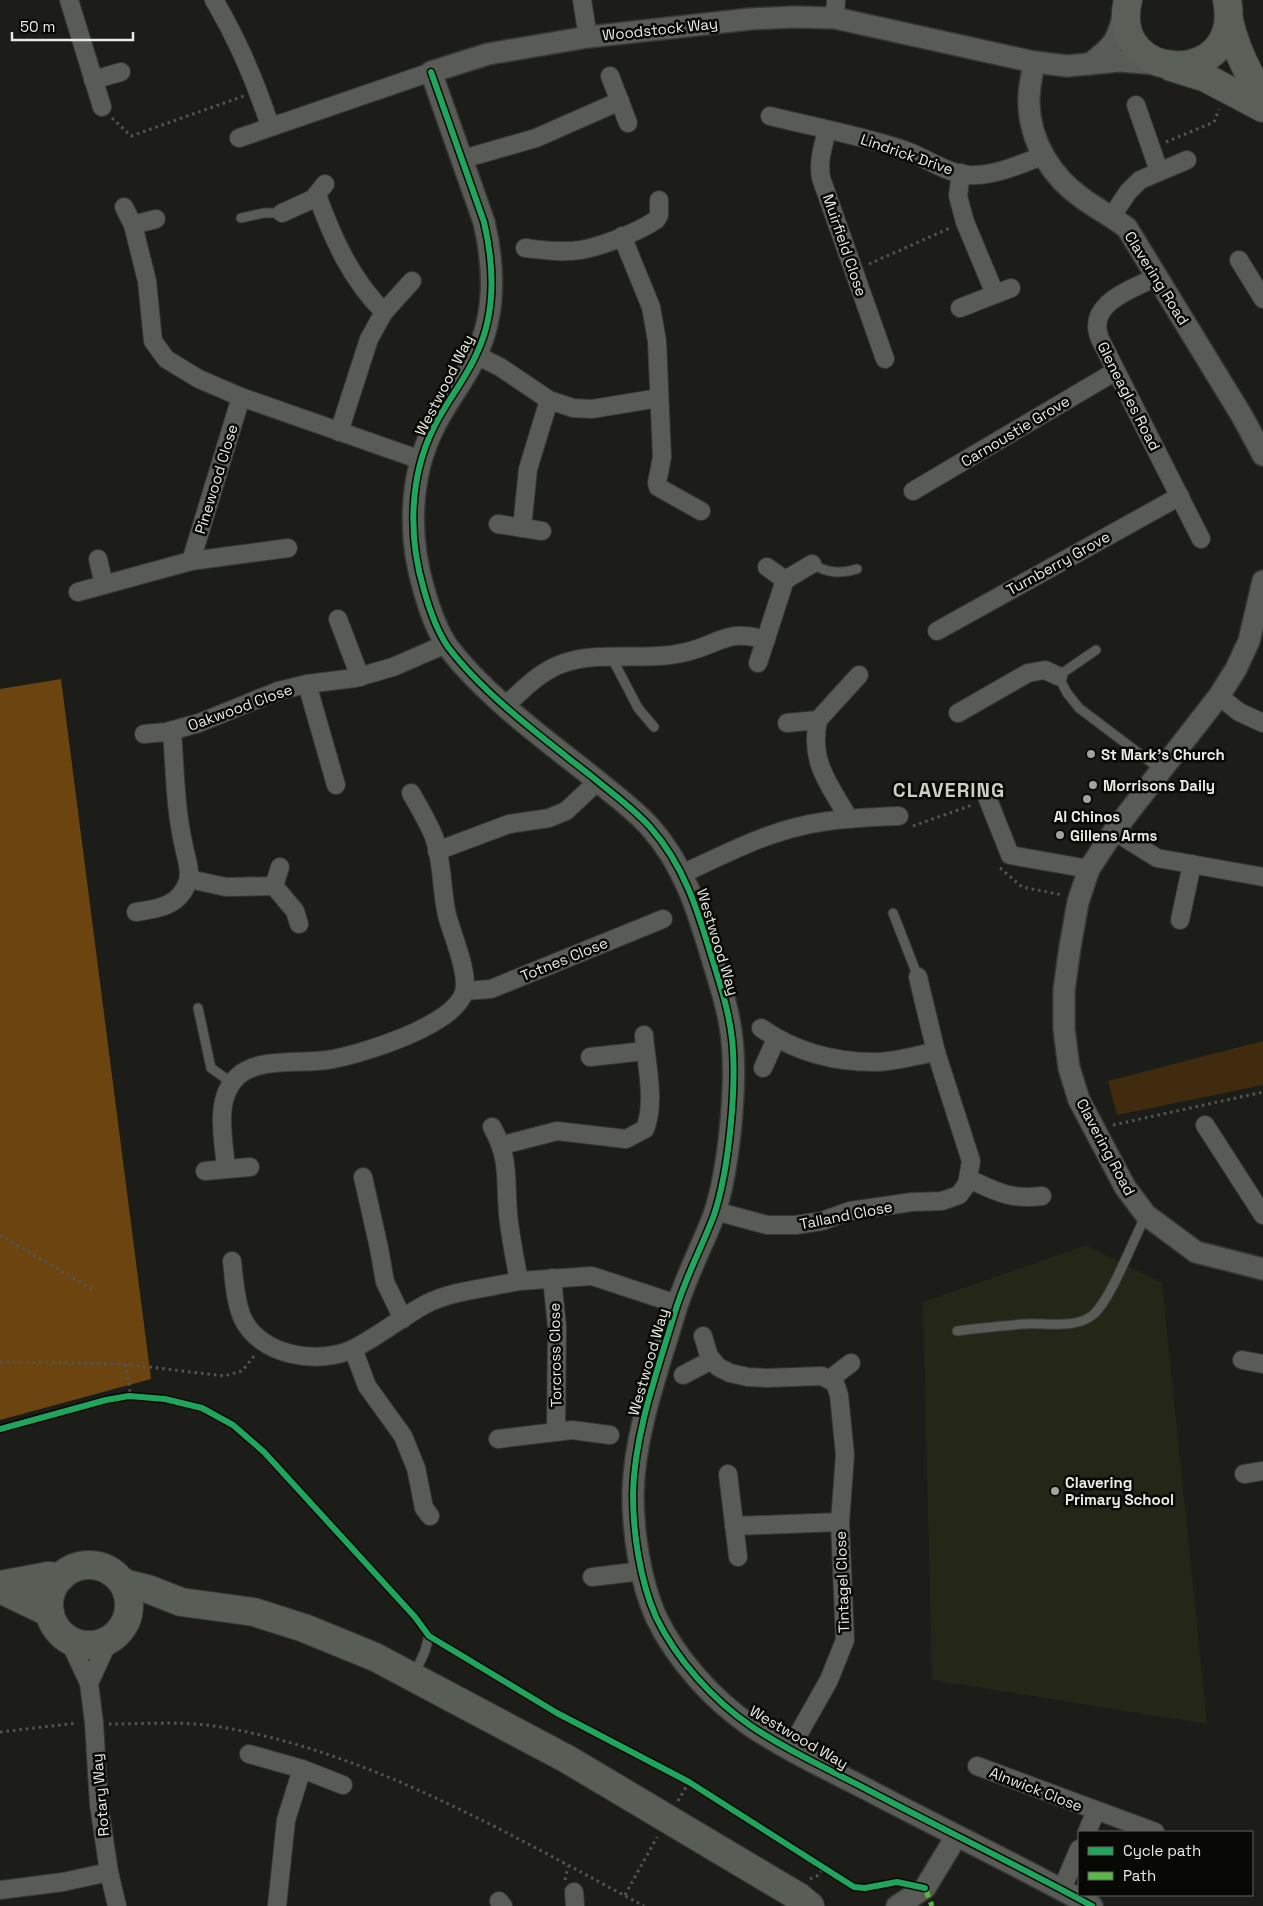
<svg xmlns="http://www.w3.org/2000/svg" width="1263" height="1906" font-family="'Space Grotesk',sans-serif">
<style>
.built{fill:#242718}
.green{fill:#412b0e}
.forest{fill:#6b440f}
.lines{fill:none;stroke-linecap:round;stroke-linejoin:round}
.service-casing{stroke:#373834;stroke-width:11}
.minor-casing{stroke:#373834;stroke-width:20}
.tertiary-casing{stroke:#373834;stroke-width:24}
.primary-casing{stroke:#373834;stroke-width:30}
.trunk-casing{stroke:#373834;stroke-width:30}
.path{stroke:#555652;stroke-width:3;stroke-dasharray:2.5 4;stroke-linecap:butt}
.service{stroke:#595b56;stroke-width:9}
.minor{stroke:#595b56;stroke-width:18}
.tertiary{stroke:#595b56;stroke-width:21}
.primary{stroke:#5a5f58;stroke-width:28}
.trunk{stroke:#585e56;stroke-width:28}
.quiet{stroke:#58b947;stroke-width:5;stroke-dasharray:10 5;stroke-linecap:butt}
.cycleway-casing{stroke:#080905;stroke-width:9}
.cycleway{stroke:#20a55d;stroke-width:6}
.poi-dot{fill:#a1a39c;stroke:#080905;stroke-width:2}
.labels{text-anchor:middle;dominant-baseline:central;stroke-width:5;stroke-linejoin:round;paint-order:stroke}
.street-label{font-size:15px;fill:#e9ebe3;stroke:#080905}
.poi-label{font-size:15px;font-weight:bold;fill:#e9ebe3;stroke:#080905;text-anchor:start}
.district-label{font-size:20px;font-weight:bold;letter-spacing:1px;fill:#ccd0c1;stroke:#080905}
</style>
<rect width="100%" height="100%" fill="#1c1d18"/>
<path class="built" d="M1087 1245 1162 1283 1207 1724 932 1680 923 1302Z"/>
<path class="green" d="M1263 1041V1085L1117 1115 1108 1081Z"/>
<path class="forest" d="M61 679 151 1379 0 1420V689Z"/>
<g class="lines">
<g class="service-casing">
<g id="service">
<path d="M241 218 264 213H282"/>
<path d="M812 564C827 573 840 574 857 569"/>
<path d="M1096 650 1058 676 1067 693 1079 708 1161 770"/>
<path d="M612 658 638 708 654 727"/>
<path d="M893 913 918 977"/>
<path d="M198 1008 211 1068 232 1083"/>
<path d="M957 1331C979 1328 1001 1326 1023 1324 1045 1322 1076 1330 1094 1314 1112 1297 1133 1240 1146 1215"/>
<path d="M414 1675 425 1651 429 1636"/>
</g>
</g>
<g class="minor-casing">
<g id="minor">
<path d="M69 0 102 107"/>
<path d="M214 0C239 42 255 80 270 126"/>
<path d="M582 0 588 37"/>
<path d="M835 18 836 0"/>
<path d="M610 76 628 123"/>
<path d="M93 80 121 72"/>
<path d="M1136 105 1159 171"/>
<path d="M770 116C814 127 858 135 901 149 925 156 949 177 976 175 999 174 1021 164 1042 156"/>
<path d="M827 130C823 147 818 161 821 178L885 359"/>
<path d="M239 138 431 72"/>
<path d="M463 159 536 138 620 101"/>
<path d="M961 173 958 196 965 222 995 294"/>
<path d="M317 195C333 239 351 279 384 312"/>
<path d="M124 207 133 225 147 281 153 341 166 359 199 379 241 397 421 460"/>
<path d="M282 213 313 199 325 184"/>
<path d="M1112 216 1128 192 1140 180 1187 160"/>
<path d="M133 225 156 219"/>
<path d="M622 236 651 307 657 341 662 457 657 483 658 487 701 511"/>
<path d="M525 248C543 250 562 253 580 250 601 247 638 232 656 220L659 215V200"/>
<path d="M1239 260 1263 299"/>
<path d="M1158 276C1133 289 1085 303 1100 339L1201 539"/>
<path d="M960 308 1011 288"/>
<path d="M476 355 500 367 549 400 573 408 592 409 659 398"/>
<path d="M339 432 369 339 384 312 412 281"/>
<path d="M913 491 1116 371"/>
<path d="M498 524 542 531"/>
<path d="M522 528 528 469 549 400"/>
<path d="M98 559 104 585"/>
<path d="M191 561 288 548"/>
<path d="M767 567 785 580 812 564"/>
<path d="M78 592 191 561 241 397"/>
<path d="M338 619 360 677"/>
<path d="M937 631 1180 496"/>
<path d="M758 663 785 580"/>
<path d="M307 684 336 785"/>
<path d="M1219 696 1239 712 1263 723"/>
<path d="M506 705C524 689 540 671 564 663 603 650 646 662 686 652 721 644 726 628 766 640"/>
<path d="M958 713 1028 673 1045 670 1058 676"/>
<path d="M818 720C809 763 830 785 849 819"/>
<path d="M787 723 818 720 859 675"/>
<path d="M144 734 166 732 199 723 278 691 307 684 355 678 393 667 446 644"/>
<path d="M987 797 1010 855 1089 869"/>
<path d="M1114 831 1157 858 1263 877"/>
<path d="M437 851 509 824 549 818 566 811 598 781"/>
<path d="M280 867 274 886 295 911 299 924"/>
<path d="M682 874C727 853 772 829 822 822 847 818 874 817 899 816"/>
<path d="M189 879 226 887 274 886"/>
<path d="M136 912C158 909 180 906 188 881 191 870 186 857 184 847 175 808 175 770 172 731"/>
<path d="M1180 920 1192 864"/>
<path d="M465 991 491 989 663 919"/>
<path d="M761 1028C794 1051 834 1062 874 1062 894 1062 916 1055 936 1052"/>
<path d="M590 1057 645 1051"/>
<path d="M763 1068 776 1039"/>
<path d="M1205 1125 1263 1215"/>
<path d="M492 1127C510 1159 505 1178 508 1213 510 1236 515 1259 519 1281L592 1276 677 1304"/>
<path d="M503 1145 557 1131 626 1139 645 1129C656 1101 646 1064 644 1035"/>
<path d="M226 1169C224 1139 213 1099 238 1076 259 1057 301 1064 327 1060 359 1055 455 1026 464 992 469 972 452 935 447 915 441 889 443 862 434 837 428 822 419 807 411 793"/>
<path d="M205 1171 250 1167"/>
<path d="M363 1177 379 1248 385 1282 403 1319"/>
<path d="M969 1179C997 1192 1011 1200 1042 1196"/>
<path d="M715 1211 767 1225H796L822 1221 850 1211 912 1202 942 1201 959 1195 967 1184 971 1161 936 1052 918 977"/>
<path d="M232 1261C234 1278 235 1300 242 1317 259 1356 319 1366 355 1348 380 1335 402 1317 426 1304 454 1290 489 1288 519 1281"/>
<path d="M552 1278 557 1327 556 1432"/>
<path d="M703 1336 709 1356 718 1367 730 1373 748 1377 767 1378 822 1376 835 1383 839 1395 845 1455 840 1522 845 1640 829 1680 790 1749"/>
<path d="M353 1349 367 1386 403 1436 416 1468 424 1508 430 1516"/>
<path d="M1242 1360 1263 1364"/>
<path d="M683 1375 712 1360"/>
<path d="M830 1379 851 1363"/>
<path d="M498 1439 572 1430 610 1435"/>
<path d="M728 1474 738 1557"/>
<path d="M1244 1474 1263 1471"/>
<path d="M734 1526 840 1522"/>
<path d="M592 1577 642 1571"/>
<path d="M68 1638 89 1683 94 1723 99 1805 109 1872 117 1906"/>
<path d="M89 1683 109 1640"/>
<path d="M249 1754 302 1769 343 1785"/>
<path d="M977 1766 1155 1832"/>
<path d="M1087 1832 1096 1811"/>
<path d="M1062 1889 1079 1849"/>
<path d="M0 1890 63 1882 109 1872"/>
<path d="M574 1892 575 1906"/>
<path d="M499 1901 503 1906"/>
<path d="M277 1906 286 1820 302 1769"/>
</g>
</g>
<g class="tertiary-casing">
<g id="tertiary">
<path d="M1034 62C1032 76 1028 91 1029 104 1030 142 1052 177 1082 198 1097 209 1113 217 1127 228L1242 416 1263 455"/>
<path d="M1090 64C1115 45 1117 41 1125 10"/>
<path d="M1263 581 1249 641 1236 669 1219 696 1114 831 1089 869 1078 902 1070 947 1064 990V1029L1069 1068 1079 1100 1125 1187 1146 1215 1196 1252 1263 1269"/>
<path d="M897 1906 925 1888 956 1837"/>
<path d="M1092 1906C1019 1866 944 1830 870 1791 830 1770 788 1751 751 1726 713 1700 676 1659 656 1617 640 1581 633 1533 633 1494 634 1434 658 1369 675 1312 685 1278 702 1247 714 1215 729 1170 737 1086 732 1039 729 1011 720 984 712 958 698 911 684 865 650 827 634 809 614 795 595 779 546 740 486 697 448 647 437 631 429 608 424 590 408 537 409 477 434 427 446 402 465 380 476 355 496 314 494 265 484 222L431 72 488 54 588 37 750 19 793 17 835 18 1034 62 1067 66 1119 61 1159 64"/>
</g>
</g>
<g class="primary-casing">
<g id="primary">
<path d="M1128 0C1107 85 1245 89 1227 0"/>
<path d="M1229 21C1236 49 1246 72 1263 96"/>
<path d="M1171 67 1206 78 1263 108"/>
</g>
</g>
<g class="trunk-casing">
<g id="trunk">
<circle cx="89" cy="1605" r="40"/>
<path d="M123 1583 148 1589 181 1602 254 1612 304 1628 375 1657 567 1759 799 1897 810 1906"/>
<path d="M0 1585 48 1576 61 1577"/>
<path d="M0 1589 50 1613"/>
</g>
</g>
<g class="path">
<path d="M112 118 131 136 244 96"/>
<path d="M1166 142 1214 122 1219 109"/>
<path d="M869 264 950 228"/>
<path d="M913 826 972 805"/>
<path d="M1000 868 1022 887 1063 895"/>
<path d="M1113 1125 1263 1092"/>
<path d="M0 1235 92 1289"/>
<path d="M0 1362 125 1364 224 1376 242 1371 255 1355"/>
<path d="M125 1364 130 1389 129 1396"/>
<path d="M109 1724C143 1724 180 1721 214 1726 365 1749 511 1835 644 1906"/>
<path d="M0 1732 77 1723"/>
<path d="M678 1801 689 1782"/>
<path d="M810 1879 819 1875 823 1868"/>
<path d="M565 1880 568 1866"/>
<path d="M625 1895 657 1837"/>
</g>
<use href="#service" class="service"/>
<use href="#minor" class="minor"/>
<use href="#tertiary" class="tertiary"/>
<use href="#primary" class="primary"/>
<use href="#trunk" class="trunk"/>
<path class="quiet" d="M925 1888 932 1906"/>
<g class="cycleway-casing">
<g id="cycleway">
<path d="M431 72 484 222C494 265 496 314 476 355 465 380 446 402 434 427 409 477 408 537 424 590 429 608 437 631 448 647 486 697 546 740 595 779 614 795 634 809 650 827 684 865 698 911 712 958 720 984 729 1011 732 1039 737 1086 729 1170 714 1215 702 1247 685 1278 675 1312 658 1369 634 1434 633 1494 633 1533 640 1581 656 1617 676 1659 713 1700 751 1726 788 1751 830 1770 870 1791 944 1830 1019 1866 1092 1906"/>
<path d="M0 1429 106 1400 129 1396 165 1399 202 1408 233 1425 264 1452 415 1617 429 1636 557 1713 689 1782 854 1887 865 1888 897 1882 925 1888"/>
</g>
</g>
<use href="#cycleway" class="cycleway"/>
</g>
<g class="poi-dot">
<circle cx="1091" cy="754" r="5"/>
<circle cx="1093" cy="785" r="5"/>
<circle cx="1087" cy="799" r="5"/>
<circle cx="1060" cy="835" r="5"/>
<circle cx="1055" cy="1491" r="5"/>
</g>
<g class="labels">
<g class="street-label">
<text transform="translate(660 29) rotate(-6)">Woodstock Way</text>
<text transform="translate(907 154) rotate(19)">Lindrick Drive</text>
<text transform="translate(845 245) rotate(71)">Muirfield Close</text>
<text transform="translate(1157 278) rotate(58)">Clavering Road</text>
<text transform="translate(444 385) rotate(-63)">Westwood Way</text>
<text transform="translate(1129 396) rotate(63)">Gleneagles Road</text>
<text transform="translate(1015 431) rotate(-31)">Carnoustie Grove</text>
<text transform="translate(216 479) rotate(-73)">Pinewood Close</text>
<text transform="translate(1058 563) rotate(-29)">Turnberry Grove</text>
<text transform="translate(240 707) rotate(-20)">Oakwood Close</text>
<text transform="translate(718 942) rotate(73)">Westwood Way</text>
<text transform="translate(564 959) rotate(-22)">Totnes Close</text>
<text transform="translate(1106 1147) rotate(62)">Clavering Road</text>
<text transform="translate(846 1215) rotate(-11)">Talland Close</text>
<text transform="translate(555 1355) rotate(-91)">Torcross Close</text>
<text transform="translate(648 1362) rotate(-74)">Westwood Way</text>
<text transform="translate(842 1582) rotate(-92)">Tintagel Close</text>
<text transform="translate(799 1737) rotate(30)">Westwood Way</text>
<text transform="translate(1036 1789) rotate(21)">Alnwick Close</text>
<text transform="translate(100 1795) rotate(-95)">Rotary Way</text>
</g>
<g class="poi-label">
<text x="1101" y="754">St Mark's Church</text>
<text x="1103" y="785">Morrisons Daily</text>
<text x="1087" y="816" text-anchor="middle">Al Chinos</text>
<text x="1070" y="835">Gillens Arms</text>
<text x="1065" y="1482">Clavering<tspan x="1065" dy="17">Primary School</tspan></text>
</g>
<g class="district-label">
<text x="949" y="790">CLAVERING</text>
</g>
</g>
<rect x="1078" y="1831" width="175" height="65" fill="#080905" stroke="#62635e"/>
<rect x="1088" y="1847" width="25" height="8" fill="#20a55d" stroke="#62635e"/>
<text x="1123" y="1856" font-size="15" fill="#e9ebe3">Cycle path</text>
<rect x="1088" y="1872" width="25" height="8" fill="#58b947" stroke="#62635e"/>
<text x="1123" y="1881" font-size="15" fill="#e9ebe3">Path</text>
<path d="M12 32v8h121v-8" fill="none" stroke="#e9ebe3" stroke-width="2.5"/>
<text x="20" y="32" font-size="15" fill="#e9ebe3" stroke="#080905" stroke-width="4" paint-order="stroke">50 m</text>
</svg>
